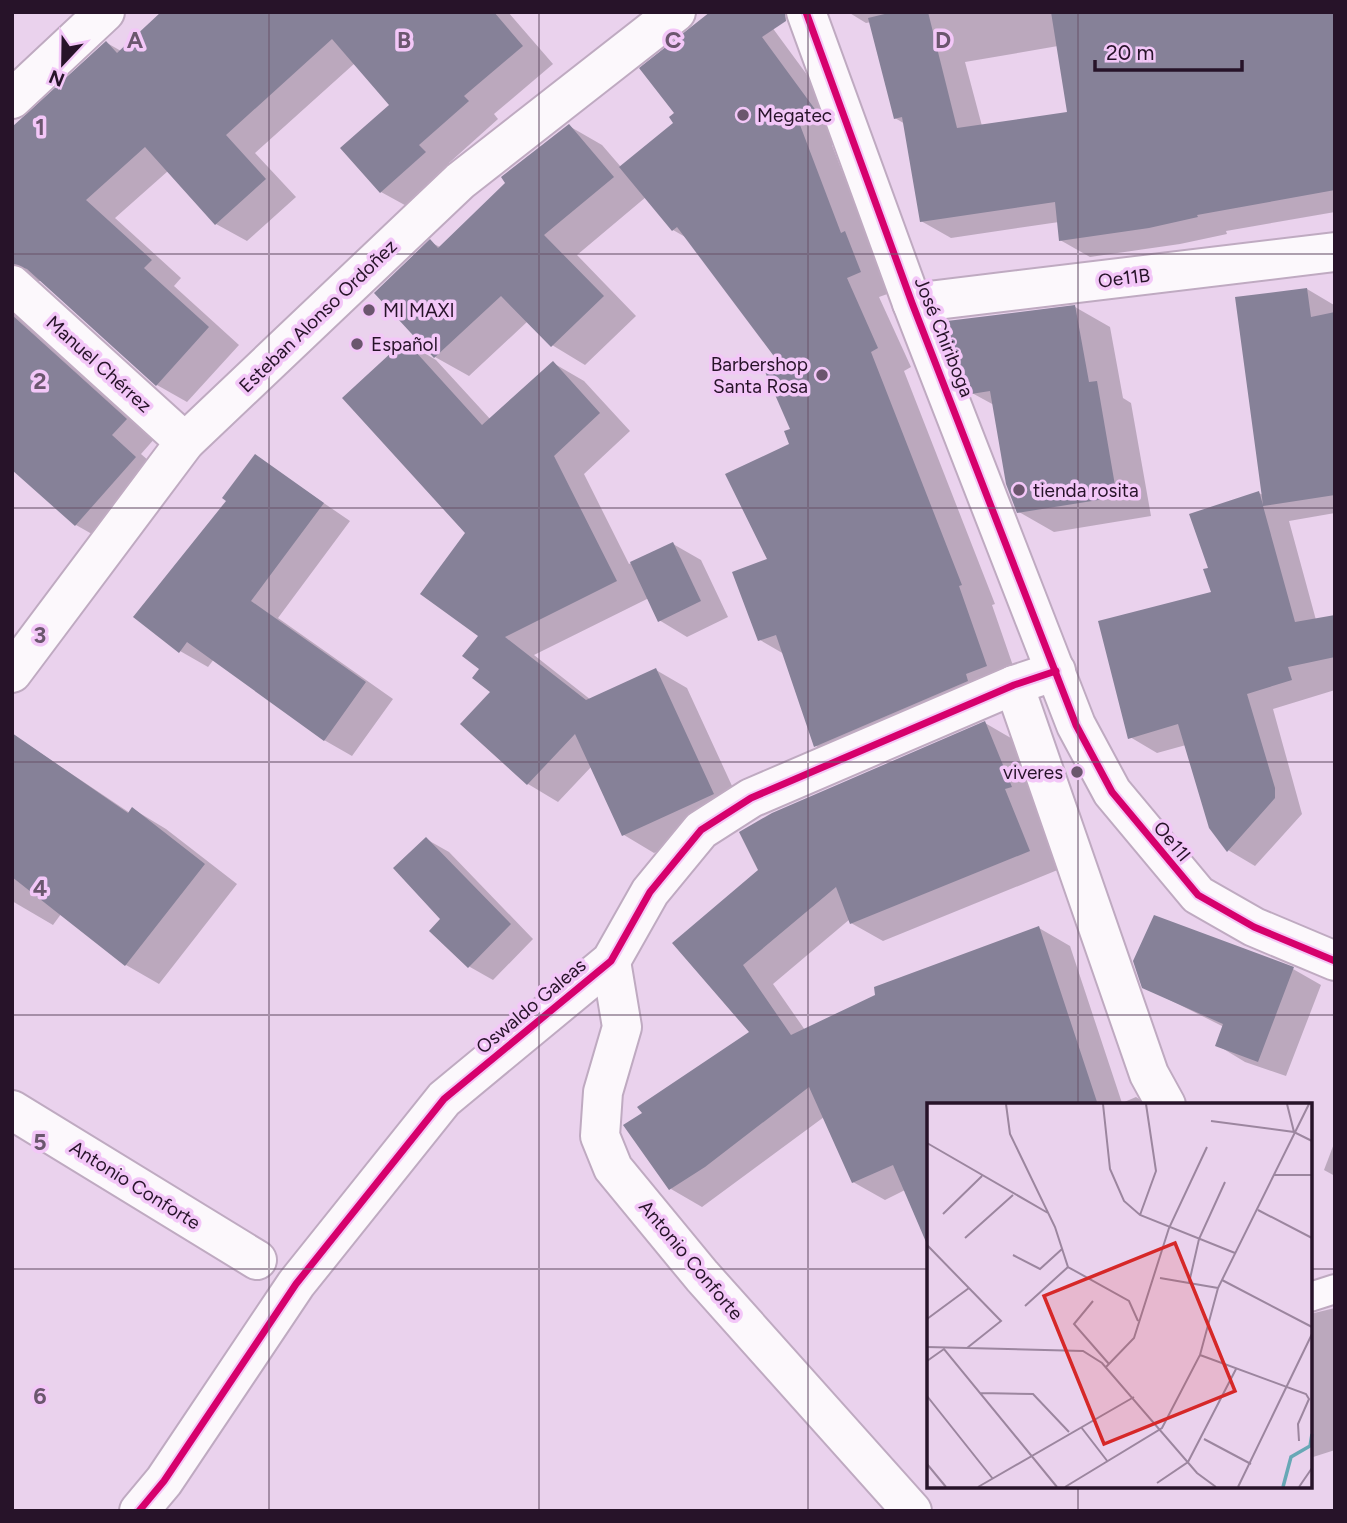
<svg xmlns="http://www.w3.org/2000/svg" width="1347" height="1523" font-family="Figtree,sans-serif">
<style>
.shadow{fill:#0003;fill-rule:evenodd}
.building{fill:#868198}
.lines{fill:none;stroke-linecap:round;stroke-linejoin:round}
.service-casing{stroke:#bfaac1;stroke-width:32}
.minor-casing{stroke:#bfaac1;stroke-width:42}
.service{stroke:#fcf8fc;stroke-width:28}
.minor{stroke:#fcf8fc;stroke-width:38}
.cycleway-casing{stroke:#f3c7f8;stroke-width:11}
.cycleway{stroke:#d6006c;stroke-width:7}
.grid{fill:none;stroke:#6b566e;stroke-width:2;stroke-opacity:0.55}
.poi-dot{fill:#6b566e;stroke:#f3c7f8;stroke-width:2.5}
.labels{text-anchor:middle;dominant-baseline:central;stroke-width:7;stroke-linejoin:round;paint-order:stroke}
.poi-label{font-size:19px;fill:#271329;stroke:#f3c7f8;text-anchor:start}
.street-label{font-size:19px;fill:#271329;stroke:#f3c7f8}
.inset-river{fill:none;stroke:#68a8b6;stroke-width:3.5}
.inset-road{fill:none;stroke:#9c869f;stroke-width:2}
.view{fill:#d62828;fill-opacity:0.15;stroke:#d62828;stroke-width:3.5}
.inset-edge{fill:none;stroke:#271329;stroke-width:3.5}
.grid-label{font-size:23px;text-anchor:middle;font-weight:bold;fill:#6b566e;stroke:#f3c7f8;stroke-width:7;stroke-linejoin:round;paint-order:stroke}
</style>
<rect width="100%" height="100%" fill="#ead2ed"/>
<g class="shadow">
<path d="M200 12H508L553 64 494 114 498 119 449 163 455 170 412 209 381 192 391 105 355 63 255 153 296 197 247 241 216 224 168 171 115 218 181 278 174 286 239 345 187 402 157 385 42 281H36L156 437 141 454 166 476 106 542 76 525 12 468V128L107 43 121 51Z"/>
<path d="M848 12H1335V212L1226 231 1227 234 1180 244 1090 257 1060 240 1059 222 951 238 921 221 905 124 895 118 871 22 866 23ZM1058 46 1069 113 982 126 965 62Z"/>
<path d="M766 19 849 132 832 145 872 249 893 292 879 297 911 367 904 371 995 604 992 605 1020 686 849 765 816 746 784 654 760 640 769 560 792 430 779 360 687 238 673 230 646 197 577 255 636 316 585 365 552 345 528 321 469 376 435 357 430 242 440 247 569 126 602 145 621 167 675 123Z"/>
<path d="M1307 289 1334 305 1335 313V513L1289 521 1316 620 1335 616V690L1273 709 1302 814 1255 866 1228 850 1186 745 1157 753 1130 737 1213 593 1210 569 1259 493 1263 495Z"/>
<path d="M1075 307 1110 327 1123 398 1131 403 1151 516 1054 532 1019 512 994 405 972 393Z"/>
<path d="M406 342 436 360 491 420 553 363 584 381 630 431 584 474 629 564 673 544 701 560 728 617 687 637 659 620 649 598 534 655 591 700 656 670 687 688 744 812 654 853 624 835 592 766 558 802 528 784 482 669 467 533Z"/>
<path d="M255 456 350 521 278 618 393 699 352 756 324 740 214 659 208 667 180 651 229 501Z"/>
<path d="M985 723 1016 741 1042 804 1035 807 1060 869 883 941 851 923 850 919 773 984 805 1030 1039 928 1070 946 1122 1103 1136 1097 1149 1105H929L905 1190 885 1200 853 1182 824 1117 702 1207 671 1189 752 1032 675 943Z"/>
<path d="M12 734 130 813 133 809 166 829 237 884 159 984 126 965 61 914 53 925 12 901Z"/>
<path d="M426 839 449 852 533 939 493 980 470 967 432 931 443 920Z"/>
<path d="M1293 969 1321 985 1286 1076 1245 1062 1217 1045 1224 1027 1144 987Z"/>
<path d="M1335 1141V1176L1324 1170Z"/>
<path d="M1335 1308V1450L1310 1458V1314Z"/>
</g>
<g class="building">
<path d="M161 12H494L523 46 464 96 469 101 419 145 426 152 380 193 340 148 389 105 332 39 226 135 266 179 215 225 145 147 86 200 152 260 144 268 209 327 156 386 27 269 12 264V127L106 41 117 53Z"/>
<path d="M710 12H785L786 21 762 37 817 112 800 125 841 233 845 231 861 272 847 278 878 348 871 352 962 585 959 586 987 666 966 674 968 681 814 747 776 635 758 641 732 572 767 559 725 474 789 444 784 431 790 429 762 365 776 359 677 227 672 231 619 167 673 123 669 117 674 113 639 68Z"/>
<path d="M893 12H928L957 128 1067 112 1051 12H1335V190L1197 215 1198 217 1149 228 1059 241 1055 202 920 222 902 117 894 119 868 18Z"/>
<path d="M569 124 614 177 544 235 604 296 551 347 501 296 434 358 374 293 430 239 438 248 505 183 501 177Z"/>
<path d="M1307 288 1311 317 1335 312V495L1263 506 1295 622 1335 615V657L1288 667 1292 680 1247 694 1275 788V798L1227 852 1209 828 1178 724 1128 739 1098 621 1211 592 1203 569 1208 568 1189 514 1259 491 1263 505 1235 297Z"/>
<path d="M1075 305 1089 382 1097 381 1117 497 1017 513 1006 484 990 391 971 394 951 342 947 321Z"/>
<path d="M12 315 127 419 112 435 136 457 75 526 12 470Z"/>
<path d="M405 340 482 425 553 361 600 413 554 456 617 581 505 637 586 700 656 668 714 794 622 836 575 734 527 785 460 724 490 692 472 678 479 669 462 656 478 636 420 594 465 533 342 398Z"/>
<path d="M255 454 324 503 251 601 366 682 324 741 187 642 179 653 133 617 226 501 222 498Z"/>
<path d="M673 542 701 601 658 622 630 562Z"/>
<path d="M985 721 1012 787 1005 789 1030 851 850 924 836 887 743 965 791 1035 875 995 874 987 1039 926 1098 1105H929V1249L893 1165 852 1183 809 1087 705 1167 669 1190 623 1125 642 1113 637 1107 749 1032 672 943 758 870 739 832 772 813Z"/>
<path d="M12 733 128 813 132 807 205 864 125 966 12 877Z"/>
<path d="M426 837 511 924 468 968 429 931 440 919 393 868Z"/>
<path d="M1154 915 1294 967 1258 1062 1215 1046 1223 1024 1142 988 1133 961Z"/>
</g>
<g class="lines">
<g class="service-casing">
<path id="service" d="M1310 1297 1335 1289"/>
</g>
<g class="minor-casing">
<g id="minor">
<path d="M806 12 912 303 1076 725 1112 792 1198 895 1254 927 1335 961"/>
<path d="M12 99 105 12"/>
<path d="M12 285 185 442"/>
<path d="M912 303 1335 252"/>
<path d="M12 673 185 442 460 181 676 12"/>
<path d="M1014 685 1149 1074 1166 1105"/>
<path d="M611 961 622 1027 603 1092 600 1136 613 1168 702 1276 912 1511"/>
<path d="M12 1110 257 1260"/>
<path d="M139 1511 164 1481 296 1284 444 1099 611 961 650 892 701 830 751 798 1014 685 1056 671"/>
</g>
</g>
<use href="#service" class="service"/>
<use href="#minor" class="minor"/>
<g class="cycleway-casing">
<g id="cycleway">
<path d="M806 12 912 303 1076 725 1112 792 1198 895 1254 927 1335 961"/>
<path d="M139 1511 164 1481 296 1284 444 1099 611 961 650 892 701 830 751 798 1014 685 1056 671"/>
</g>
</g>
<use href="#cycleway" class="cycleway"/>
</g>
<path class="grid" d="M269 12V1511M539 12V1511M808 12V1511M1078 12V1105M12 254H1335M12 508H1335M12 762H1335M12 1015H1335M12 1269H929M1310 1269H1335M1078 1486V1511"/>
<g class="poi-dot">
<circle cx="743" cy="115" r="7"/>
<circle cx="369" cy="310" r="7"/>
<circle cx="357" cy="344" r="7"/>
<circle cx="822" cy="375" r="7"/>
<circle cx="1019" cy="490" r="7"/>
<circle cx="1077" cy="772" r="7"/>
</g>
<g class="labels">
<g class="poi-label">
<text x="757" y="115">Megatec</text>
<text x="383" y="310">MI MAXI</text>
<text x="371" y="344">Español</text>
<text x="808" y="364" text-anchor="end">Barbershop<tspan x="808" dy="22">Santa Rosa</tspan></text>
<text x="1033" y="490">tienda rosita</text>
<text x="1063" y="772" text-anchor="end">viveres</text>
</g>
<g class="street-label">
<text transform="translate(1124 278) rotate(-7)">Oe11B</text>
<text transform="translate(318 316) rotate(-44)">Esteban Alonso Ordoñez</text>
<text transform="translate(944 337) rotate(68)">José Chiriboga</text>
<text transform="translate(99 364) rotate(42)">Manuel Chérrez</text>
<text transform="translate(1172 841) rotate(50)">Oe11l</text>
<text transform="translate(531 1006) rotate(-40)">Oswaldo Galeas</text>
<text transform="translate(135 1185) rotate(32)">Antonio Conforte</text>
<text transform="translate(691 1260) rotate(50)">Antonio Conforte</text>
</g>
</g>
<g transform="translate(927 1103)">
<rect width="385" height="385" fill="#ead2ed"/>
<path class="inset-river" d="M356 384 364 354 383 343 385 331"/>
<path class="inset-road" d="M79 1 83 31 128 124 141 164 202 198 211 218M176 1 183 66 197 98 213 112 308 150M360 1 367 29M284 18 367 29 385 38M0 40 121 110M347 72H385M331 107 385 135M16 111 55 73M213 112 229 68 219 1M38 135 86 92M0 142 74 218 40 245M86 152 113 166 135 146M233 175 291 185M295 177 385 224M262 180 272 136 298 79M166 198 147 221 182 261M98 203 141 164M0 216 42 185M0 244 156 248 175 260 270 370 289 384M273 252 379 291 382 296 371 321 372 338M0 258 17 246 130 384M179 264 207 235 242 125 280 44M53 290 106 291 142 329M0 293 66 376M154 324 181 359M277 336 324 361M0 361 19 384M230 380 261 359 309 266M51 384 207 294M138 384 235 325 273 252 291 185 382 1M311 384 385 231M372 384 385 365"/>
<path class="view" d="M248 140 308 288 177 341 117 193Z"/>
<rect width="385" height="385" class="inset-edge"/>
</g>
<g class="grid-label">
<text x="135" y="48">A</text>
<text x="404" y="48">B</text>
<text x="673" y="48">C</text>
<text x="943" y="48">D</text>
<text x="40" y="135">1</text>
<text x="40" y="389">2</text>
<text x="40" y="643">3</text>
<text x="40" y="896">4</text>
<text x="40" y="1150">5</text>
<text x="40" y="1404">6</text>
</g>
<rect width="1347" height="1523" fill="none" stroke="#271329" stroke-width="28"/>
<g transform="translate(63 63) rotate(202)" stroke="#f3c7f8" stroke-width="5" paint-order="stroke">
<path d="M0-5L12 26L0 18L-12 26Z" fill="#271329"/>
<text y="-10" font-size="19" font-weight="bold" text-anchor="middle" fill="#271329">N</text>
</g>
<path d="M1095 60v10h147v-10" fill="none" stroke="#271329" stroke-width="3.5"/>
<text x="1106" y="60" font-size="21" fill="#271329" stroke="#f3c7f8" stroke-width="5" paint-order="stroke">20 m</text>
</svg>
